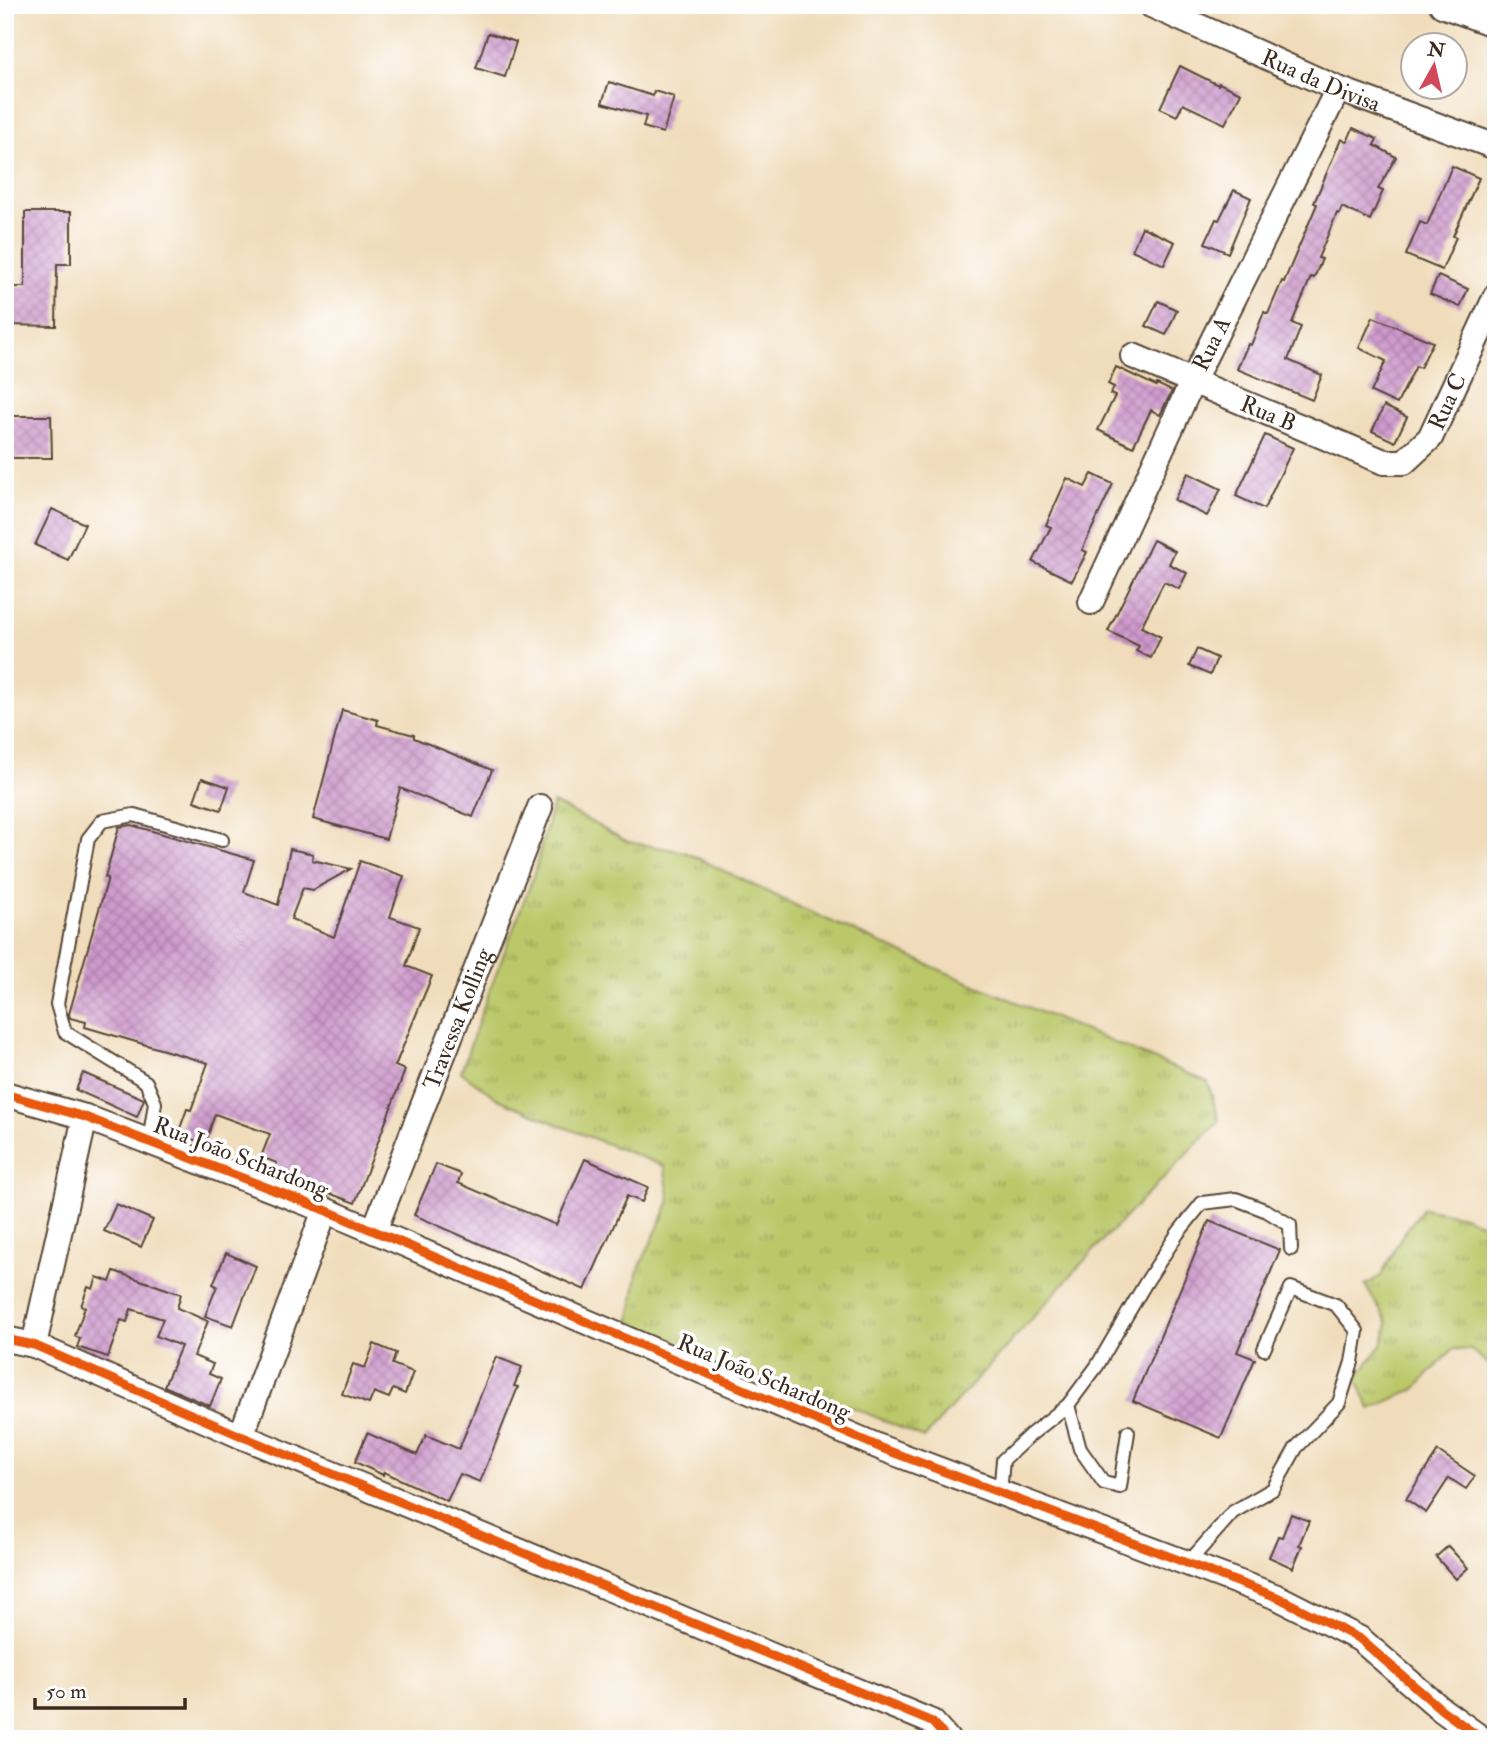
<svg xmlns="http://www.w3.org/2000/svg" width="1501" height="1744" font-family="'IM FELL Double Pica',serif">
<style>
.grass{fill:url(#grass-tufts);stroke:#7b7944;stroke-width:2}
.building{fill:url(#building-cross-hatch)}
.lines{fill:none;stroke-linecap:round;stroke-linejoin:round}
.lane-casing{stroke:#564535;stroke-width:16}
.street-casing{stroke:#564535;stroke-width:28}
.lane{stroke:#fff;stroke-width:12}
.street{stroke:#fff;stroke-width:24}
.cycleway-casing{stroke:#fff;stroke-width:13}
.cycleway{stroke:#e8590c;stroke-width:9}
.labels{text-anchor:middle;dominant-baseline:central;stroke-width:7;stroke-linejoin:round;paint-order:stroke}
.street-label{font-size:23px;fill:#3b2a1e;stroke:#fff}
</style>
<defs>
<pattern id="grass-tufts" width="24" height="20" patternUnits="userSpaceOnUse" patternTransform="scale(1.75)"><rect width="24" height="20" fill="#bbc869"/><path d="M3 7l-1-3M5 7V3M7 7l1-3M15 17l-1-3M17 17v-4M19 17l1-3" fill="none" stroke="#99a356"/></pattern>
<pattern id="building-cross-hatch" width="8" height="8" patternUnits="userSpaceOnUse" patternTransform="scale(1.75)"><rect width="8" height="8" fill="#cf9acd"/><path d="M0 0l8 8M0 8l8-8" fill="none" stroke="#a97ea6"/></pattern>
</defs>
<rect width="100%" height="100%" fill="#fff"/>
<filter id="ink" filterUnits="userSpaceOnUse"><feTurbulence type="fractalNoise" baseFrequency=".0143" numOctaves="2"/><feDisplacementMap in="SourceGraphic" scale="14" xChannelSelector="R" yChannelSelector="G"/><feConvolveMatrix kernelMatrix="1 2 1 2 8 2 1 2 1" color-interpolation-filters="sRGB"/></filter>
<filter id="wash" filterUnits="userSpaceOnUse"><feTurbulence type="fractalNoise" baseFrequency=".00686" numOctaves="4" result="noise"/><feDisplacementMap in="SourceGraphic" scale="28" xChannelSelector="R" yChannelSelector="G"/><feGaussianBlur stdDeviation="1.57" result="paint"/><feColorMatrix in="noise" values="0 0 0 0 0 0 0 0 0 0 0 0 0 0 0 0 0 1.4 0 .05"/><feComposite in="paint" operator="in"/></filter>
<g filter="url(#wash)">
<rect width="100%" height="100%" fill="#f0dcba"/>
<g class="grass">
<path d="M553 803 578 815 628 842 685 852 801 908 954 976 1208 1082 1219 1121 1101 1242 924 1438 857 1409 710 1366 630 1321 637 1273 670 1201 664 1166 564 1127 498 1099 461 1072 483 1008 533 877Z"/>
<path d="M1423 1208 1464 1216 1496 1230V1370L1471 1350 1453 1349 1414 1390 1370 1409 1356 1378 1382 1345 1388 1323 1365 1285 1381 1276 1401 1237Z"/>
</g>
<g id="blocks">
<g class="building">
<path d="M488 33 516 42 505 77 476 68Z"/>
<path d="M1180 66 1218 85 1219 83 1241 93 1225 124 1183 104 1177 116 1160 108Z"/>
<path d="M609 82 653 96 654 91 674 97 663 133 643 127 646 116 602 103Z"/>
<path d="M1353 128 1377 139 1374 145 1396 157 1378 189 1383 191 1370 220 1342 207 1339 214 1337 213 1318 258 1322 259 1314 278 1311 277 1292 323 1301 327 1288 360 1322 375 1312 400 1237 369 1248 344 1251 345 1264 312 1268 314 1282 281 1284 282 1317 204 1314 203 1341 139 1347 142Z"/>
<path d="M1452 166 1479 178 1453 236 1456 237 1442 270 1406 255 1420 222 1427 225Z"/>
<path d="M1234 190 1251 198 1228 253 1205 243 1216 219 1219 220Z"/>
<path d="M25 212H71V264H57L56 326 8 325V287H25Z"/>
<path d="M1142 227 1175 242 1164 265 1132 250Z"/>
<path d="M1438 276 1468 289 1460 307 1430 294Z"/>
<path d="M1158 301 1177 310 1166 335 1146 326Z"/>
<path d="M1373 317 1433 342 1420 368 1416 366 1397 404 1371 392 1386 361 1359 348Z"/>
<path d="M1116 367 1156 386 1157 384 1172 391 1160 415 1151 410 1133 447 1098 430 1115 396 1110 394 1114 387 1108 384Z"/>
<path d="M1384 406 1407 417 1395 442 1372 431Z"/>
<path d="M5 416H51L52 458H5Z"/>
<path d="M1265 435 1293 448 1264 509 1236 496Z"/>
<path d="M1188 473 1221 489 1207 516 1174 500Z"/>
<path d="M1092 474 1113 484 1082 550 1087 552 1072 581 1033 562 1051 527 1046 525 1067 478 1085 487Z"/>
<path d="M52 509 85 524 68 560 35 545Z"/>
<path d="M1153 540 1175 551 1169 564 1187 573 1179 589 1164 582 1141 627 1161 637 1151 658 1136 651 1139 646 1108 631Z"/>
<path d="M1197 649 1217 658 1210 675 1189 666Z"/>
<path d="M342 710 378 720 377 725 414 735V738L492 770 473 817 400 788 386 839 313 819Z"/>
<path d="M202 778 229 787 221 810 194 801Z"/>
<path d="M131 825 254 860 244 892 278 905 290 849 313 854 312 860 351 869 313 890 303 888 291 919 334 937 360 861 404 876 390 917 419 927 406 966 432 976 395 1066 405 1070 355 1203 273 1172 277 1163 261 1157 270 1134 215 1114 205 1144 178 1134 187 1109 191 1110 208 1063 85 1027 86 1022 70 1018 69 1014 108 878 105 877 119 827Z"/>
<path d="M83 1073 144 1099 137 1117 76 1090Z"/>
<path d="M585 1159 648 1187 642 1202 627 1196 585 1290 414 1215 436 1164 461 1174 458 1183 556 1225Z"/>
<path d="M116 1204 153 1220 141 1247 104 1231Z"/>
<path d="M1209 1221 1280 1250 1237 1352 1255 1359 1221 1438 1133 1401Z"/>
<path d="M226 1253 256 1266 233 1326 205 1316 217 1286 213 1284Z"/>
<path d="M114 1271 181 1294 177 1308 208 1321 194 1356 213 1364 209 1374 221 1379 210 1406 164 1386 181 1346 156 1336 163 1319 131 1309 127 1322 121 1320 108 1357 77 1347 80 1339 75 1336 85 1307 81 1306 88 1287 93 1289 97 1277 110 1282Z"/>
<path d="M374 1344 396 1353 392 1364 413 1372 405 1394 393 1389 389 1398 374 1392 369 1404 342 1394 353 1364 365 1368Z"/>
<path d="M496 1357 522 1367 514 1386 518 1387 480 1482 460 1474 447 1501 384 1472 383 1475 355 1462 367 1433 417 1455 426 1435 459 1449Z"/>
<path d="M1438 1451 1475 1476 1466 1489 1449 1478 1426 1513 1406 1499Z"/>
<path d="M1291 1514 1309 1521 1299 1545 1302 1546 1293 1568 1269 1557 1278 1536 1282 1537Z"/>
<path d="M1448 1546 1468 1568 1456 1579 1436 1557Z"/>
</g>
</g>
</g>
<g filter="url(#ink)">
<use href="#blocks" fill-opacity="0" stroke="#564535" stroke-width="2"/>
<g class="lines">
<g class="lane-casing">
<g id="lane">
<path d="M149 1142 155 1103 146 1082 65 1032 57 1004 88 839 102 821 134 815 222 840"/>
<path d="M1068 1405 1080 1449 1104 1483 1120 1487 1128 1432"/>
<path d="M1000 1493 1003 1460 1030 1435 1068 1405 1097 1366 1145 1284 1178 1233 1202 1203 1236 1199 1267 1211 1290 1225 1291 1249"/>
<path d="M1188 1563 1233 1512 1273 1489 1296 1448 1339 1403 1352 1362 1357 1331 1336 1305 1291 1288 1264 1349"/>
</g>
</g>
<g class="street-casing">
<g id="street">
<path id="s1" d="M1151 5 1338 89 1496 147"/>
<path d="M1442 5 1496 25"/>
<path id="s2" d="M1133 356 1384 462H1404L1430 438 1496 296"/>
<path id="s3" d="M1091 602 1193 380 1338 89"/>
<path d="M5 1094 85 1117 325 1210 884 1449 1277 1597 1360 1639 1442 1710 1482 1739"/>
<path id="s4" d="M374 1231 540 807"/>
<path d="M5 1339 34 1345 241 1436 932 1722 947 1739"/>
<path d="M34 1345 85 1117"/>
<path d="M241 1436 325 1210"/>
</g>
</g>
<use href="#lane" class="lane"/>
<use href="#street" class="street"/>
<g class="cycleway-casing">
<g id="cycleway">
<path d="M5 1094 85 1117 325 1210 884 1449 1277 1597 1360 1639 1442 1710 1482 1739"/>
<path d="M5 1339 34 1345 241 1436 932 1722 947 1739"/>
</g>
</g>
<use href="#cycleway" class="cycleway"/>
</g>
</g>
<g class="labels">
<g class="street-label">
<text stroke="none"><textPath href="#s1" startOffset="186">Rua da Divisa</textPath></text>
<text stroke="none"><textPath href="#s3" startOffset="285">Rua A</textPath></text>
<text stroke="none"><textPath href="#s2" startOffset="368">Rua C</textPath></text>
<text stroke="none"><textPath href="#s2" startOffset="147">Rua B</textPath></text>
<text stroke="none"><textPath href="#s4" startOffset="228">Travessa Kolling</textPath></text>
<text transform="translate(241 1157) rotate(21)">Rua João Schardong</text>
<text transform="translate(764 1377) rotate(23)">Rua João Schardong</text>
</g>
</g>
<rect width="1501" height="1744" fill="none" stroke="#fff" stroke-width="28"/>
<g transform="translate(1434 66) rotate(8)"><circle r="33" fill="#ffffff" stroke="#b1aaa5" stroke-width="2"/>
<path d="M0-5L12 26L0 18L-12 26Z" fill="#d1495b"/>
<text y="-10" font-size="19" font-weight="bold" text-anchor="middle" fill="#3b2a1e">N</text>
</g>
<path d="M35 1698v10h150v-10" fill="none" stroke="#3b2a1e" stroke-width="3.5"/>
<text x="46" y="1698" font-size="21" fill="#3b2a1e" stroke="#ffffff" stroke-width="5" paint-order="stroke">50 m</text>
</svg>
